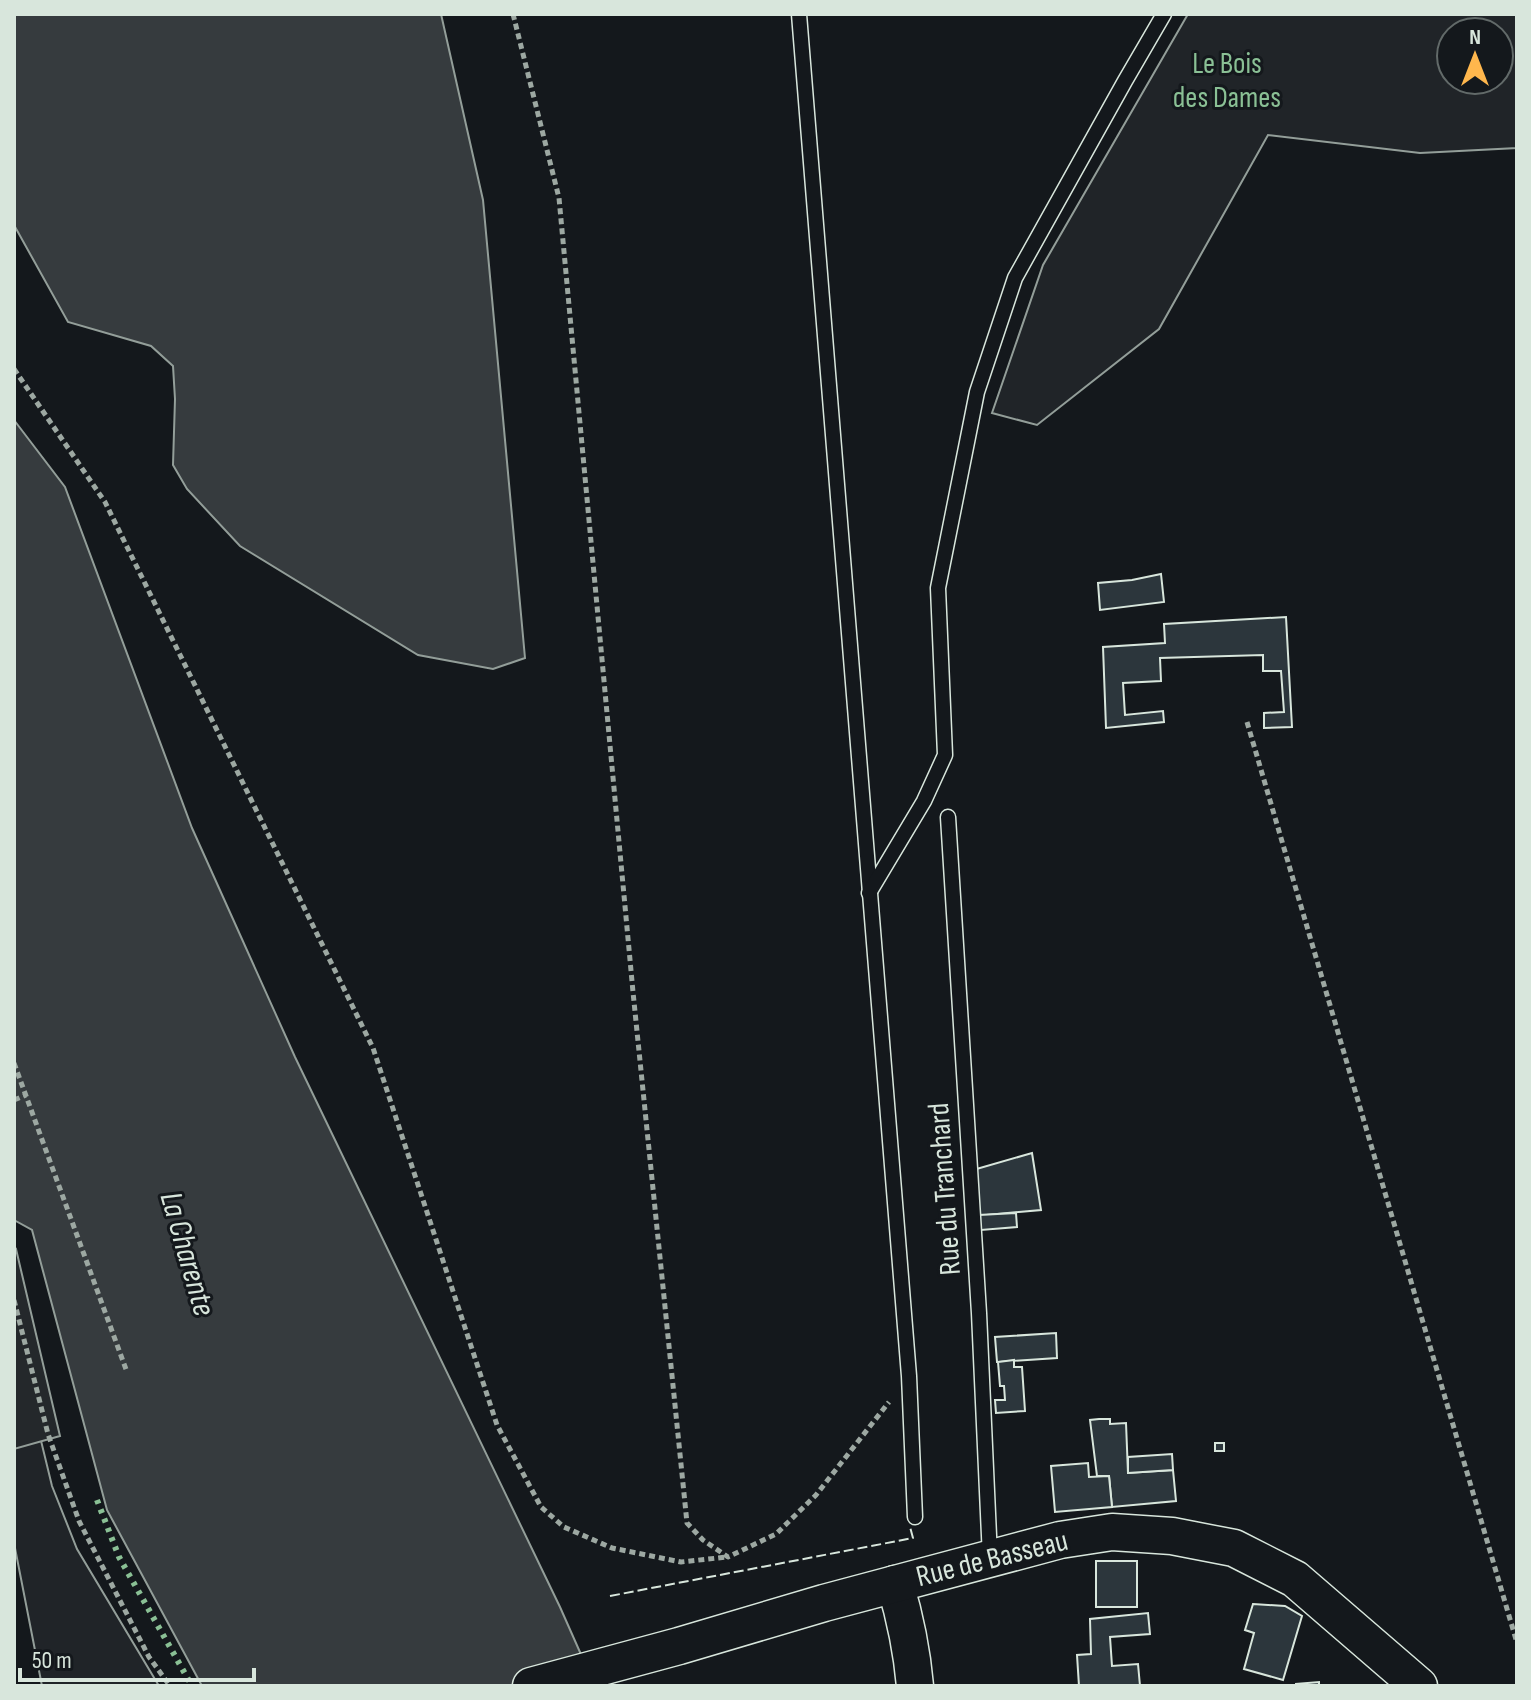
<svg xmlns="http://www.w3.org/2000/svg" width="1531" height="1700" font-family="'Sofia Sans Condensed',sans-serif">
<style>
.green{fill:#202428;stroke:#939e99;stroke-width:2;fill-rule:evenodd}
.parking{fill:#24282b;stroke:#939e99;stroke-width:2}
.water{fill:#363b3e;stroke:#939e99;stroke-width:2}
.building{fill:#2c363c;stroke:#d8e6dc;stroke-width:2}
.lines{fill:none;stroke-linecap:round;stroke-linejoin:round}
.service-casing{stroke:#d8e6dc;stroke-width:17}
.tertiary-casing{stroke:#d8e6dc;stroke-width:39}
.path{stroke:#9da8a2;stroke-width:5;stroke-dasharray:6 4;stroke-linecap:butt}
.service{stroke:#14181c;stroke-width:14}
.tertiary{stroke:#14181c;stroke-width:36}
.hedge{stroke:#8ac095;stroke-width:6;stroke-dasharray:4 6;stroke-linecap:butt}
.fence{stroke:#d8e6dc;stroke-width:2;stroke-dasharray:10 4;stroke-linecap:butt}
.labels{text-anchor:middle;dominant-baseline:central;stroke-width:6;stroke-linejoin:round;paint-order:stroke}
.park-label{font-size:30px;fill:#8ac095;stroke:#14181c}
.street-label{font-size:30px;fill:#d8e6dc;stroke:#14181c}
.water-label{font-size:32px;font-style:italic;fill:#d8e6dc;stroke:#14181c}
</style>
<rect width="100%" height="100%" fill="#14181c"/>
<g class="green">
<path d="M1188 14H1517V148L1420 153 1268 135 1159 329 1037 425 992 413 1043 265ZM1451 32H1499V80H1451Z"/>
<path d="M14 1345 18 1346 52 1486 77 1549 159 1686H42L14 1543Z"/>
</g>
<path class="parking" d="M16 1249 60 1436 14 1449V1250Z"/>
<g class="water">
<path d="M14 14H441L483 200 525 658 493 669 418 655 240 546 187 489 173 465 175 399 173 366 151 346 68 322 14 225Z"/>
<path d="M14 420 65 487 192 828 295 1057 560 1607 595 1686H202L107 1510 32 1230 14 1220Z"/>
</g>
<g class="building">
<path d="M1161 574 1164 602 1100 610 1098 583 1132 580Z"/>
<path d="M1286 617 1292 727 1264 728V713L1284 712 1281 671H1263V655L1160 658 1161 681 1123 683 1125 715 1163 711 1164 722 1106 728 1103 647 1165 643 1164 624Z"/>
<path d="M1032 1153 1041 1210 976 1216 973 1170Z"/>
<path d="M1016 1213 1017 1227 981 1230 979 1215Z"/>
<path d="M1056 1333 1057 1358 997 1362 995 1337Z"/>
<path d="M1014 1360V1367H1022L1025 1411 996 1413 995 1400H1005L1004 1386H1000L998 1362Z"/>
<path d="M1099 1419H1110V1424L1126 1423 1128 1473 1173 1470 1176 1501 1112 1507 1109 1476H1097L1090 1420Z"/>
<rect x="1215" y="1443" width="9" height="8"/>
<path d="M1172 1454 1173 1470 1128 1473V1457Z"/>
<path d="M1088 1463 1089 1477 1109 1476 1112 1507 1055 1512 1051 1466Z"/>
<rect x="1096" y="1561" width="41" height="46"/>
<path d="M1253 1604 1285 1606 1302 1616 1283 1680 1244 1669 1254 1633 1245 1630Z"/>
<path d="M1148 1613 1150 1634 1110 1637 1112 1666 1138 1664 1140 1686H1079L1077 1655 1091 1654 1090 1619Z"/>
<path d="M1319 1682V1686H1296V1684Z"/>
</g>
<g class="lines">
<g class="service-casing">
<g id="service">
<path d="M799 14 909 1376 915 1517"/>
<path d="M948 817 979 1313 990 1558"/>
<path d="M869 893 924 801 945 755 938 588 977 392 1015 278 1125 81 1164 14"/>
</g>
</g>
<g class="tertiary-casing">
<g id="tertiary">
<path d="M895 1584C905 1617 912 1652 915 1686"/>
<path d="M531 1686 679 1646 824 1603 1060 1540 1112 1532 1172 1536 1234 1548 1295 1579 1419 1686"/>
</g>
</g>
<g class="path">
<path d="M513 14 559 198 633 992 687 1523 703 1540 728 1557 776 1534 816 1495 889 1402"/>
<path d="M14 369 105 502 373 1048 497 1425 541 1507 564 1527 612 1548 681 1562 727 1557"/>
<path d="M1247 722 1517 1643"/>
<path d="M14 1063 127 1372"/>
<path d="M14 1100 26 1095"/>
<path d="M14 1300 48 1434 79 1521 149 1657 170 1686"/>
</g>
<use href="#service" class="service"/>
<use href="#tertiary" class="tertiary"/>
<path class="hedge" d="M97 1500 119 1557 192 1686"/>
<path class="fence" d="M610 1596 913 1538 910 1527"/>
</g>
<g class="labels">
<g class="park-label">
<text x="1227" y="64">Le Bois<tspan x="1227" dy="34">des Dames</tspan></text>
</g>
<g class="street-label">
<text transform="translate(945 1189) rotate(-94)">Rue du Tranchard</text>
<text transform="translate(992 1559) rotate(-14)">Rue de Basseau</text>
</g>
<g class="water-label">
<text transform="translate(187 1254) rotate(74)">La Charente</text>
</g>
</g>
<rect width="1531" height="1700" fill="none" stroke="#d8e6dc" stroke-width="32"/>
<g transform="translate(1475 56)"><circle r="38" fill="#14181c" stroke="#626a69" stroke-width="2"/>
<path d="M0-6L14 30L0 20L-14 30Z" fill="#ffb74d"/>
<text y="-12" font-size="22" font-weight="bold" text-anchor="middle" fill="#d8e6dc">N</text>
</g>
<path d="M20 1668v12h234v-12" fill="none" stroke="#d8e6dc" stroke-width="4"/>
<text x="32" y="1668" font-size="24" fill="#d8e6dc" stroke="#14181c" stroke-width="6" paint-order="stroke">50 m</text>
</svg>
